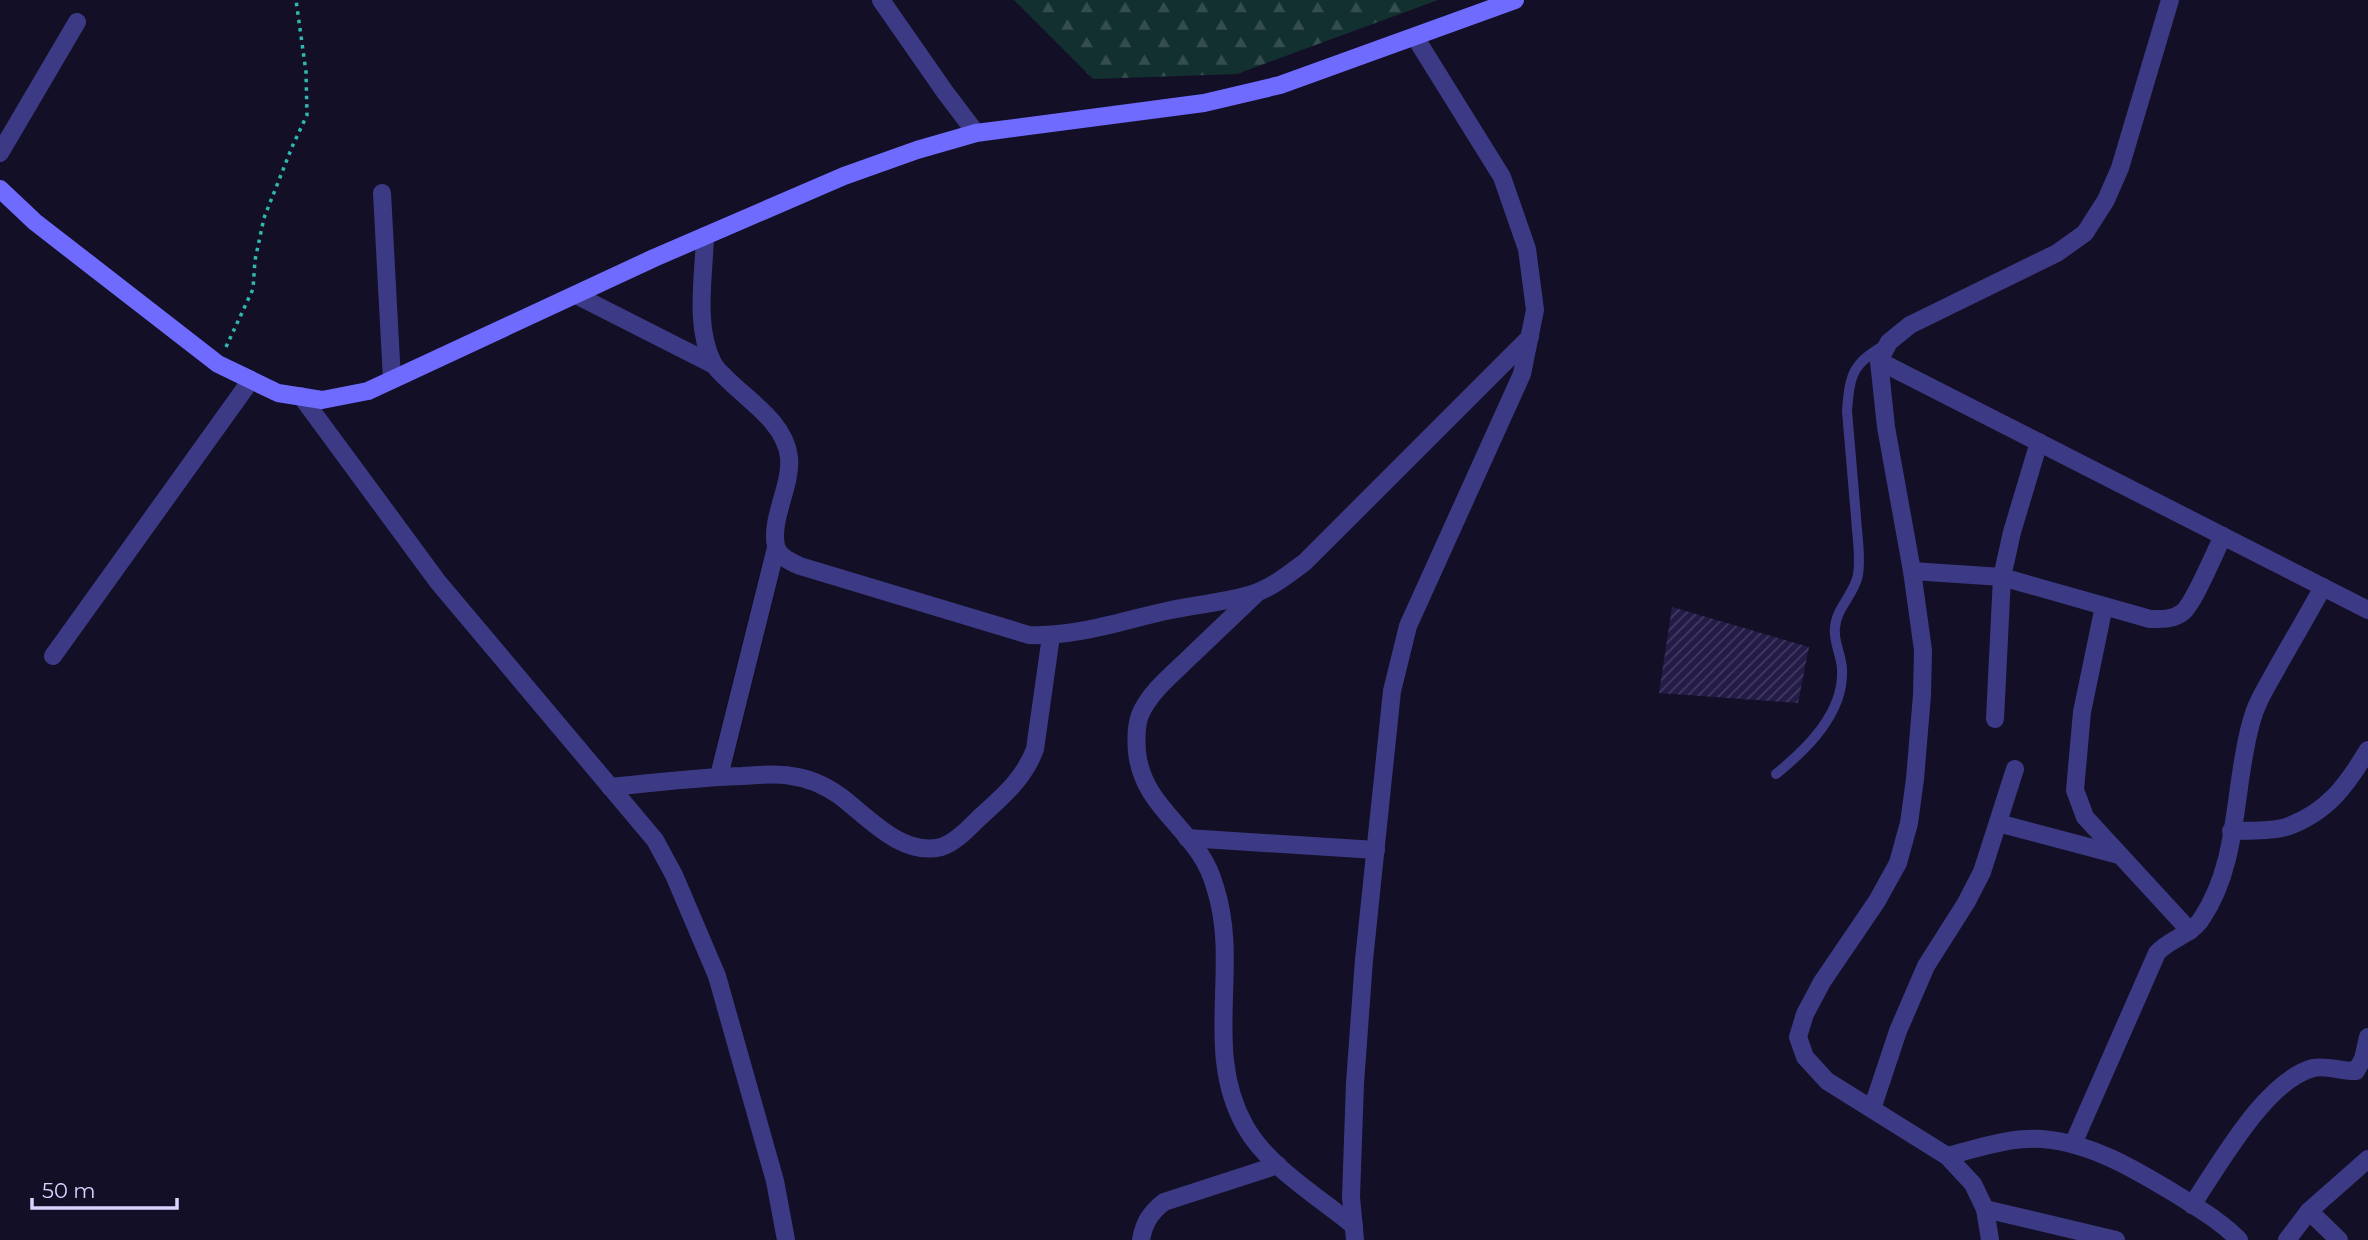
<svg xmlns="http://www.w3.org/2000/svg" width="2368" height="1240" font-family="Montserrat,sans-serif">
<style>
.forest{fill:url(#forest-firs)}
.building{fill:url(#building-hatch)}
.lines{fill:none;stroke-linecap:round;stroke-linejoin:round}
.path{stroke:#2fb8b0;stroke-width:3.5;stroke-dasharray:3.5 5;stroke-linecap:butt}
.lane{stroke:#3d3a85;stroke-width:10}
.street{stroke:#3d3a85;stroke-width:18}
.secondary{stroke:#6f6bff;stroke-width:18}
</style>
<defs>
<pattern id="forest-firs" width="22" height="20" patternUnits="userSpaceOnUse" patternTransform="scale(1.75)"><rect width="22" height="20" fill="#12302f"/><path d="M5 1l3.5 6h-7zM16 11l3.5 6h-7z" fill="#344d4e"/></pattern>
<pattern id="building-hatch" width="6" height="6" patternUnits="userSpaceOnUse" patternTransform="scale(1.75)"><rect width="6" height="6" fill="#241b47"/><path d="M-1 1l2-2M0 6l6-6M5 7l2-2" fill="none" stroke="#433b63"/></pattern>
</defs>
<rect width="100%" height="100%" fill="#130f26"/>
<path class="forest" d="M1014 0H1438L1237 74 1093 79Z"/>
<path class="building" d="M1672 607 1809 647 1798 703 1659 693Z"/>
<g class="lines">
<path class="path" d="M226 347 253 289 255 260 264 218 292 147 307 115 306 72 296 0"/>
<path class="lane" d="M1776 774C1807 749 1844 713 1842 670 1842 656 1833 641 1835 628 1836 608 1854 595 1858 575 1861 556 1857 536 1856 517 1853 481 1850 446 1847 411 1850 372 1853 364 1886 344"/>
<g class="street">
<path d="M881 0 945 92 976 133"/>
<path d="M0 153 77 22"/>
<path d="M382 193 392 380"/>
<path d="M705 236C704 276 694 326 713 363 716 369 722 374 727 379 749 401 785 423 789 457 792 485 770 519 776 546 779 557 791 562 800 566L1029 635C1078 637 1123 620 1171 610 1199 604 1228 602 1255 593 1273 587 1290 573 1305 562L1530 337"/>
<path d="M576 295 714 365"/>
<path d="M1879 361 2368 610"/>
<path d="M301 396 438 582 655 840 674 875 717 976 775 1181 786 1240"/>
<path d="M1912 571 2002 577 2150 619C2161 619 2173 620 2183 612 2194 603 2215 552 2223 536"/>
<path d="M1257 593C1235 614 1214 634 1192 655 1174 673 1150 691 1140 715 1136 726 1136 740 1137 752 1142 798 1176 818 1200 854 1206 863 1212 876 1215 887 1241 966 1202 1050 1245 1126 1267 1166 1319 1197 1354 1226"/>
<path d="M2104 606 2082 712 2075 790 2085 817 2190 931"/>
<path d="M53 656 251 380"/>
<path d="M1995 719 2002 577 2012 532 2039 442"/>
<path d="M719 776 776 548"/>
<path d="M610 787C654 783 698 777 743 776 759 775 775 773 791 776 808 778 826 786 840 796 868 817 902 857 941 847 955 843 969 828 979 818 1002 797 1024 779 1035 749L1051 636"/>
<path d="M1998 823 2119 855"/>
<path d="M2231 831C2248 830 2270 832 2286 827 2327 813 2347 785 2368 750"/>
<path d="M1187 838 1376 850"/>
<path d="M1872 1109 1898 1031 1926 966 1966 903 1982 872 2015 769"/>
<path d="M2073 1144 2157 953C2169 939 2192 935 2202 918 2240 861 2233 787 2251 723 2256 702 2268 685 2278 666 2293 640 2308 614 2323 587"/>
<path d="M1947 1156C1979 1148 2009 1137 2042 1139 2092 1143 2136 1170 2179 1196 2199 1209 2222 1222 2239 1240"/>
<path d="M2192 1205C2220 1164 2265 1081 2313 1068 2328 1065 2342 1072 2356 1071L2363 1059 2368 1037"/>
<path d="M1985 1209 2116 1240"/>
<path d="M2309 1211 2339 1240"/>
<path d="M1141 1240C1144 1223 1150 1213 1164 1202L1278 1165"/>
<path d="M1355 1240 1351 1197 1355 1083 1364 960 1392 691 1408 626 1522 374 1535 310 1527 249 1502 177 1415 37"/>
<path d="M1990 1240 1985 1209 1973 1184 1947 1156 1827 1081 1805 1057 1798 1037 1805 1014 1822 982 1877 901 1898 863 1909 823 1915 779 1922 695 1923 650 1912 571 1886 427 1879 361 1889 342 1910 325 2057 253 2085 233 2106 200 2120 168 2170 0"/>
<path d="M2287 1240 2309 1211 2368 1159"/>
</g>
<path class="secondary" d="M0 189 35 222 218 364 278 393 322 400 368 391 654 258 844 176 917 150 976 133 1204 103 1280 85 1515 0"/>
</g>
<path d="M32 1198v10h145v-10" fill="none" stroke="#d9d4ff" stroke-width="3.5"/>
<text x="42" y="1198" font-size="21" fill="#d9d4ff" stroke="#130f26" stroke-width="5" paint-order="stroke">50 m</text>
</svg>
